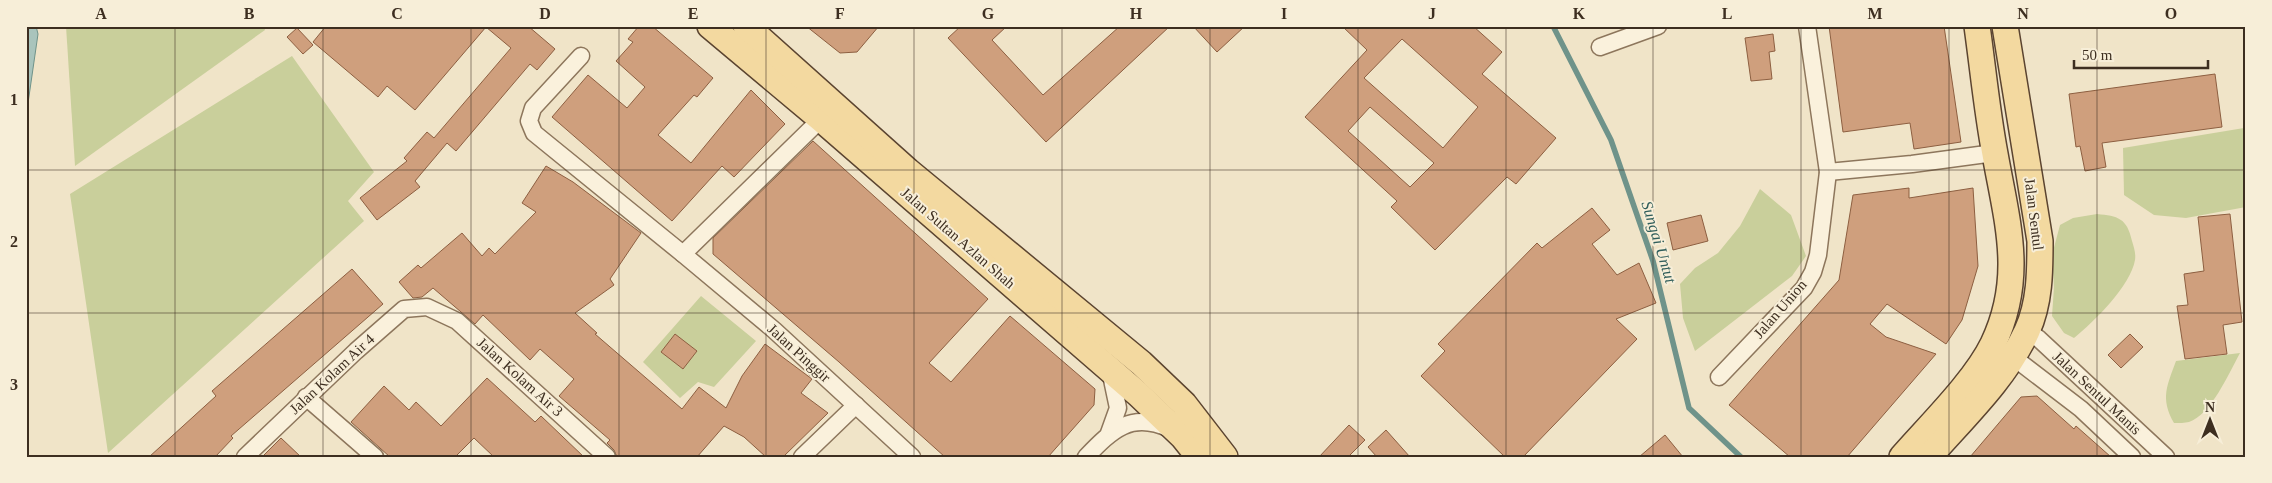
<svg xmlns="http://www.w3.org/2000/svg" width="2272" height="483" font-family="Georgia,serif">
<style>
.green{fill:#c9cf9b}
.water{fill:#a9c4bc;stroke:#6f938a}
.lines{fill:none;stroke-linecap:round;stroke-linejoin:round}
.stream{stroke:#6f938a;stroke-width:5.5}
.building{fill:#cf9f7d;stroke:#8d5f41;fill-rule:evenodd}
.street-casing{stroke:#8d765c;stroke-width:19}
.primary-casing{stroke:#5b4430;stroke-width:28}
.street{stroke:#faf1dc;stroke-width:16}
.primary{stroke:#f3d9a0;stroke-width:25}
.grid{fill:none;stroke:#3d2e20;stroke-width:1;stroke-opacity:0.55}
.labels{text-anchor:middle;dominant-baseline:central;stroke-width:4;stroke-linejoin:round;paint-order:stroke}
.street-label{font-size:15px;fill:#3d2e20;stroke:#f7eed8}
.water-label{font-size:16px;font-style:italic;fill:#2f5d5a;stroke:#f7eed8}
.neatline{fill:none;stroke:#3d2e20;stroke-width:2}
.grid-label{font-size:16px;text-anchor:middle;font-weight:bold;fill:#3d2e20}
</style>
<rect width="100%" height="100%" fill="#f0e4c8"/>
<g class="green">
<path d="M66 26H264L265 30 75 166Z"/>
<path d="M292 56 374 172 348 201 364 221 108 453 70 194Z"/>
<path d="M2244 128 2246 207 2186 218 2154 215 2124 195 2123 148Z"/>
<path d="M1760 189 1791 215 1806 256 1792 276 1695 351 1683 318 1680 284 1695 268 1718 253 1740 226Z"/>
<path d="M2097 214C2118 216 2127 218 2132 241 2134 247 2136 254 2135 260 2131 285 2094 322 2074 338L2064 333 2052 316 2054 287 2052 255 2060 225 2073 218Z"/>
<path d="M701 296 756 341 714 387 698 382 680 398 643 362Z"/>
<path d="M2240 353C2229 373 2211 415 2189 422 2185 423 2179 423 2174 423 2160 398 2167 386 2176 361Z"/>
</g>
<path class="water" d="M26 26H36L38 34 26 117Z"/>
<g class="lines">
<path class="stream" d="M1553 26 1611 140 1653 261 1689 408 1741 457"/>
</g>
<g class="building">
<path d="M326 26H528L555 49 537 70 530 64 456 151 447 143 415 181 420 187 377 220 360 198 407 161 404 158 427 132 434 138 511 48 486 27 415 110 387 86 378 97 313 42Z"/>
<path d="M639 26H652L713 78 697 97 694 95 658 135 691 163 751 90 785 124 734 177 722 166 672 221 552 117 588 75 627 108 645 87 616 61 633 42 628 39Z"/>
<path d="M806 26H879L857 52 840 53Z"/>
<path d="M961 26H1007L992 40 1043 95 1120 26H1170L1046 142 948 38Z"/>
<path d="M1193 26H1245L1217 52Z"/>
<path d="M1342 26H1473L1502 52 1482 74 1556 138 1516 184 1507 177 1435 250 1391 207 1397 201 1305 117 1367 50ZM1402 39 1478 107 1443 148 1364 78ZM1370 107 1434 163 1410 187 1348 131Z"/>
<path d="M1829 26H1944L1961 142 1914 149 1910 123 1843 132Z"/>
<path d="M297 28 313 45 303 54 287 37Z"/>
<path d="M1773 34 1775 51 1769 52 1772 79 1751 81 1745 38Z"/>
<path d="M2215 74 2222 127 2102 143 2106 167 2085 171 2080 146 2076 147 2069 94Z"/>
<path d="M813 141 988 299 929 363 951 382 1010 316 1095 389 1094 405 1048 457H945L839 362 713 254V238Z"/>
<path d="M546 166 573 182 641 233 610 279 614 285 575 313 597 333 595 334 682 409 699 387 726 408 742 376 765 344 812 379 801 393 828 413 783 457H766L744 437 724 426 697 457H617L614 450 607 443 610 440 559 396 574 379 540 349 530 360 483 315 475 324 433 288 422 297 413 298 399 282 418 265 421 268 462 233 482 256 489 248 495 254 536 212 522 203Z"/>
<path d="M1909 188V198L1973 188 1978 266 1962 320 1946 344 1887 304 1870 324 1886 337 1936 354 1847 457H1790L1729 405 1839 280 1853 195Z"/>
<path d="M1592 208 1610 230 1592 244 1617 275 1639 263 1656 303 1616 319 1637 339 1523 457H1505L1421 376 1445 351 1438 344 1537 243 1542 248Z"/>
<path d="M2230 214 2242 322 2223 325 2227 354 2185 359 2177 306 2188 305 2184 274 2204 271 2198 217Z"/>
<path d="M1701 215 1708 241 1673 250 1667 223Z"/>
<path d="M352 269 383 304 231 436 233 438 215 457H149L216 396 212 391Z"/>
<path d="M675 334 697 351 683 369 661 352Z"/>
<path d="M2130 334 2143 347 2121 368 2108 355Z"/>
<path d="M487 378 535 422 541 416 584 457H494L474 438 455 457H390L351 422 384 386 409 410 416 402 441 426Z"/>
<path d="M2037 396 2074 429 2076 426 2111 457H1970L2021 397Z"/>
<path d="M1349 425 1365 440 1348 457H1319Z"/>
<path d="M1386 430 1410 457H1377L1368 447Z"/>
<path d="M1665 435 1683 457H1639Z"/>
<path d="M281 438 301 457H262Z"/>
</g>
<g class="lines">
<g class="street-casing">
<g id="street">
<path d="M1600 47 1658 26"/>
<path d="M581 56 533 108 529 121 534 133 683 254 774 330 912 457"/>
<path d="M1828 172 1912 164 1994 153"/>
<path d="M683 254 821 119"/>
<path d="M2028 331 2039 339 2166 457"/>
<path d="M2013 357 2081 409 2132 457"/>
<path d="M1719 377 1804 288 1813 272 1818 255 1828 172 1807 26"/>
<path d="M306 397 375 457"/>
<path d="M1109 433 1118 408 1110 370"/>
<path d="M245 457 356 351 404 309 427 307 457 321 607 457"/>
<path d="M802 457 856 405"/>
<path d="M1086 457C1112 430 1131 411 1170 429"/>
</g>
</g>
<g class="primary-casing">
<g id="primary">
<path d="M710 26 821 119 1138 394 1183 437 1199 457"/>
<path d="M746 26 908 171 1141 363 1184 404 1225 457"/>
<path d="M1902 457C1930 425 1975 381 1993 344 2025 277 2007 222 1995 154 1987 112 1983 69 1977 26"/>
<path d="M1929 457C1963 418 2005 379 2027 331 2040 303 2040 271 2040 241L2005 26"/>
</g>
</g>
<use href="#street" class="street"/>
<use href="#primary" class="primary"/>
</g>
<path class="grid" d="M175 26V457M323 26V457M471 26V457M619 26V457M766 26V457M914 26V457M1062 26V457M1210 26V457M1358 26V457M1506 26V457M1653 26V457M1801 26V457M1949 26V457M2097 26V457M26 170H2246M26 313H2246"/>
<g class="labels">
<g class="street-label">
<text transform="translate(2034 214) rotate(83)">Jalan Sentul</text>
<text transform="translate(958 238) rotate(41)">Jalan Sultan Azlan Shah</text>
<text transform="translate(1780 309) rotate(-49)">Jalan Union</text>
<text transform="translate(799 353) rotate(42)">Jalan Pinggir</text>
<text transform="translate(332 374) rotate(-43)">Jalan Kolam Air 4</text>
<text transform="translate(520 377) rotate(42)">Jalan Kolam Air 3</text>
<text transform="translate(2097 393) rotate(43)">Jalan Sentul Manis</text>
</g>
<g class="water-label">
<text transform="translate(1659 242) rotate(73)">Sungai Untut</text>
</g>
</g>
<rect width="2272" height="483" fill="none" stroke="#f7eed8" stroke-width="55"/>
<g transform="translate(2210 420)" stroke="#f7eed8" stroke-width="4" paint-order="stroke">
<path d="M0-4L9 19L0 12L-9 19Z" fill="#3d2e20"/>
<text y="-8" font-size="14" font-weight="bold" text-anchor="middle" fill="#3d2e20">N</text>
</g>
<path d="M2074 60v8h134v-8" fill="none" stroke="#3d2e20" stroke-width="2.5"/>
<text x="2082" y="60" font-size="15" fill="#3d2e20" stroke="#f7eed8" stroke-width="4" paint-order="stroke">50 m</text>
<rect x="28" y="28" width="2216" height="428" class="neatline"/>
<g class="grid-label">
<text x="101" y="19">A</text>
<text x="249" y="19">B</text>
<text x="397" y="19">C</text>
<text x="545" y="19">D</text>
<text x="693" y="19">E</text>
<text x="840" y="19">F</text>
<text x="988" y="19">G</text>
<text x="1136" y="19">H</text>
<text x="1284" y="19">I</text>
<text x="1432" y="19">J</text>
<text x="1579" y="19">K</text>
<text x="1727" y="19">L</text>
<text x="1875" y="19">M</text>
<text x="2023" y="19">N</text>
<text x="2171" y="19">O</text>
<text x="14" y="105">1</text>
<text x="14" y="247">2</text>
<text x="14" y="390">3</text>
</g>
</svg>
